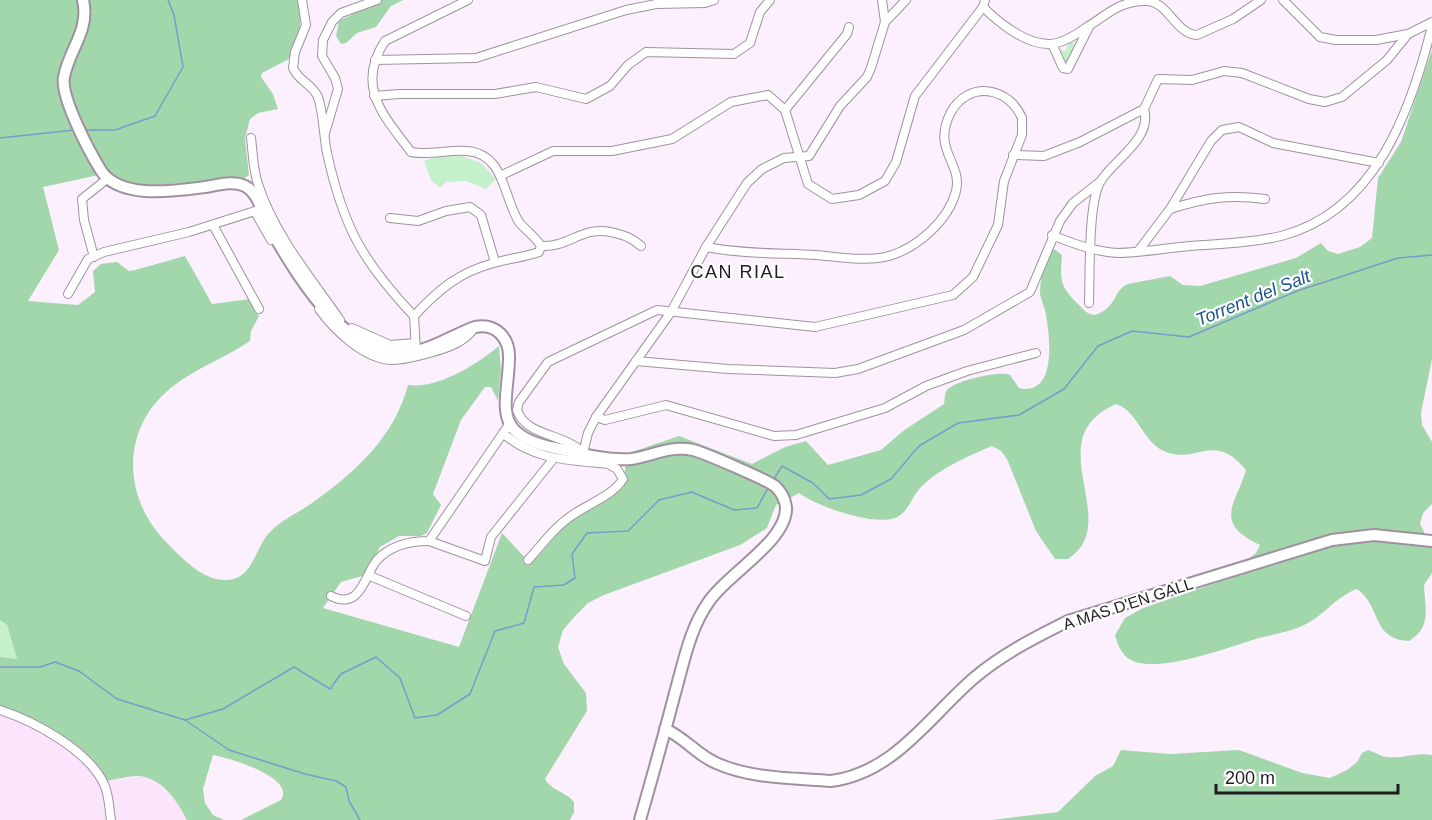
<svg xmlns="http://www.w3.org/2000/svg" width="1432" height="820" font-family="Arial,sans-serif">
<style>
.built{fill:#fbe5fd}
.green{fill:#c5f0cc}
.forest{fill:#a2d6ab}
.lines{fill:none;stroke-linecap:round;stroke-linejoin:round}
.stream{stroke:#769ecb;stroke-width:1.5}
.street-casing{stroke:#a091a1;stroke-width:10}
.secondary-casing{stroke:#a091a1;stroke-width:14}
.street{stroke:#fff;stroke-width:8}
.secondary{stroke:#fff;stroke-width:10}
.labels{text-anchor:middle;dominant-baseline:central;stroke-width:4.5;stroke-linejoin:round;paint-order:stroke}
.street-label{font-size:16px;fill:#211c22;stroke:#fff}
.neighbourhood-label{font-size:18px;letter-spacing:1.5px;fill:#211c22;stroke:#fff}
.water-label{font-size:18px;font-style:italic;fill:#1d568f;stroke:#fff}
</style>
<rect width="100%" height="100%" fill="#fdf0fe"/>
<path class="built" d="M10 709 41 720 95 762 108 781 143 776 156 781 178 803 187 820H0V715Z"/>
<g class="green">
<path d="M1070 41 1076 45 1070 63 1063 62 1059 49 1065 51Z"/>
<path d="M459 155 481 163 496 179 486 189 465 181 446 182 440 188 431 180 424 161 437 156Z"/>
<path d="M0 620 7 625 17 659 0 657Z"/>
</g>
<g class="forest">
<path d="M0 0H301L300 28 289 59 262 73 261 77 273 94 278 109 258 113 250 119 245 139 249 175 245 178 156 185 116 183 108 173 43 187 59 250 28 301 78 305 95 292 93 271 101 264 117 262 129 271 135 270 185 256 212 304 250 299 259 316 251 331 250 341C225 358 196 368 172 387 120 428 122 498 167 543 182 558 204 582 228 580 254 578 255 546 271 531 284 518 302 511 316 500 357 471 395 435 408 385 439 389 477 364 499 346L501 371 498 401 491 387H485L461 420 433 494 441 505 427 533 421 536H399L380 547 366 575 341 582 323 608 459 647 502 533 531 564 568 522 624 487 626 454 679 436 752 464 785 447 806 441 828 465 881 450 903 431 944 404C945 400 944 394 947 390 954 381 1000 370 1010 375L1019 388C1057 397 1050 337 1046 315 1045 307 1041 301 1040 293 1040 279 1045 260 1054 249L1062 255C1060 282 1060 286 1079 305 1085 311 1087 314 1095 315 1118 307 1113 290 1128 284L1170 276 1183 285 1200 286 1296 258 1321 243 1328 251 1338 254 1360 247 1372 238 1378 178 1401 142 1432 50V359L1421 413 1422 425 1432 442V504L1423 513 1420 524 1432 547V573L1424 585C1425 609 1432 627 1409 641 1371 639 1382 607 1357 589 1335 597 1324 616 1304 625 1290 632 1274 634 1259 638 1229 647 1162 673 1133 661 1122 656 1118 646 1115 635L1125 618 1143 608 1216 583 1256 553 1260 545C1212 523 1236 504 1246 470 1215 432 1198 462 1169 453 1142 445 1140 412 1116 404 1036 439 1125 522 1068 559H1055L1036 531 1007 459 1001 451 992 446C967 457 941 467 921 487 912 496 909 510 899 516 879 529 816 506 799 493L776 505 767 528 740 545 604 595 588 603 575 616 563 630 558 647 564 664 586 693 587 711 545 779C552 791 565 791 574 802V812L570 820H241L281 800C296 777 229 758 213 755L203 789 205 803 213 815 224 820H187C179 804 165 782 145 777 135 774 118 779 107 781 85 746 48 722 10 709L0 715V657L17 659 7 625 0 620Z"/>
<path d="M381 0H403L391 6 376 27 357 33 346 43 341 44 336 36 339 21Z"/>
<path d="M1121 750 1170 754 1239 750 1302 773 1330 778 1347 770 1357 762 1362 753 1368 750C1375 752 1381 757 1387 757 1403 759 1417 752 1432 755V820H992L1058 812 1095 776 1113 766Z"/>
</g>
<g class="lines">
<g class="stream">
<path d="M86 130H115L155 116 183 67 174 15 168 0"/>
<path d="M0 138 75 130"/>
<path d="M774 479 782 466 813 483 829 499 861 495 891 479 919 446 958 423 1019 415 1064 389 1098 346 1132 331 1189 337 1297 291 1398 258 1432 255"/>
<path d="M0 667H40L55 662 79 671 117 699 185 720 229 750 305 774 336 781 346 787 349 801 360 820"/>
<path d="M185 720 223 709 294 667 330 689 341 674 376 657 400 678 415 718 437 715 470 694 495 631 524 623 534 587 564 585 575 578 572 554 587 533 628 531 659 500 692 492 734 510 757 508 768 488"/>
</g>
<g class="street-casing">
<g id="street">
<path d="M302 0 306 25 295 52 293 68C298 80 311 84 317 95 323 106 324 140 327 153 343 226 362 261 414 316"/>
<path d="M985 0 983 7C998 22 1026 45 1050 44 1061 44 1078 34 1087 27 1107 15 1119 1 1145 1 1168 0 1175 34 1197 35L1233 19 1261 0"/>
<path d="M1283 0 1320 37 1336 40H1376L1408 34 1432 22"/>
<path d="M885 22 906 0"/>
<path d="M1052 44 1063 68 1068 69 1089 27"/>
<path d="M375 60 476 58 626 10 656 4 705 3 714 0"/>
<path d="M374 96 399 94H495L536 87 586 99 610 86 628 65 646 52 734 54 750 43 760 12 770 0"/>
<path d="M785 110 847 34 849 27"/>
<path d="M325 133 338 89 335 78 322 56 323 40 332 22 341 13 377 0"/>
<path d="M251 138C253 153 253 170 258 184 274 234 310 277 340 320"/>
<path d="M1013 155 1044 156 1080 142 1144 109 1158 79 1192 80 1224 71 1242 73 1309 99 1325 102 1342 97 1387 60 1408 34"/>
<path d="M502 175 553 151H612L672 139 731 102 768 95 785 110 808 184 832 199 859 195 885 181 896 162 915 96 983 7"/>
<path d="M1170 209C1205 198 1228 194 1265 199"/>
<path d="M255 212 271 240"/>
<path d="M390 218 418 221 446 211 470 207 481 215 495 262"/>
<path d="M213 225 259 309"/>
<path d="M1052 235C1071 243 1097 252 1118 253 1139 253 1168 248 1190 246 1219 244 1252 243 1281 236 1375 212 1411 111 1432 26"/>
<path d="M541 246C570 248 582 224 615 233 626 236 632 238 641 246"/>
<path d="M1139 250 1170 209 1211 141 1222 130 1239 127 1273 143 1379 163"/>
<path d="M94 257 84 220 82 199 107 179"/>
<path d="M68 294 88 259 104 252 189 232 258 210"/>
<path d="M1089 303C1090 275 1088 205 1100 182 1113 160 1153 139 1144 109"/>
<path d="M319 309C334 330 364 359 392 360 406 360 419 356 433 352 450 347 465 342 475 327"/>
<path d="M352 328 390 345 415 343"/>
<path d="M416 351 414 316C438 290 459 272 494 263 510 258 522 258 539 252L541 246C535 236 526 231 519 222 503 197 505 154 467 151 448 149 430 156 411 152 384 116 355 87 385 41L468 0"/>
<path d="M636 361 728 369 835 373 858 369 964 330 1030 292 1060 221 1073 203 1101 181"/>
<path d="M596 417 605 420 666 405 774 436 796 435 885 408 926 386 967 371 1036 353"/>
<path d="M503 433C532 460 570 460 608 464L617 469 623 479C612 497 584 505 567 519 552 530 541 546 528 560"/>
<path d="M583 453C565 433 526 437 517 410L519 402 548 362 657 310 815 327 953 295 973 277 998 225 1004 181 1022 135V118C1009 87 969 80 951 112 931 150 963 163 956 191 949 220 917 248 889 256 867 262 839 257 816 255 780 253 742 254 706 247"/>
<path d="M583 453 588 433 596 417 671 312 706 247 747 183 762 169 784 158 809 156 840 106 867 77 871 68 885 22 882 0"/>
<path d="M429 541 485 561 491 537 554 458"/>
<path d="M370 576 466 616"/>
<path d="M331 596C361 611 365 574 377 560 391 545 409 541 429 541L510 423"/>
<path d="M0 710C34 721 88 750 104 784 109 794 109 808 111 820"/>
</g>
</g>
<g class="secondary-casing">
<g id="secondary">
<path d="M83 0C90 31 69 49 64 77 60 96 89 151 100 169 118 200 174 191 205 187 218 185 233 180 245 186 260 194 262 215 270 229 299 278 349 366 417 351 438 346 455 334 475 327 496 323 510 338 509 359 508 403 490 433 550 447 574 452 606 461 631 459 653 456 670 445 693 450 702 452 770 481 776 487 781 492 785 499 786 507 788 540 729 573 710 600 690 627 684 661 675 693 664 735 652 778 640 820"/>
<path d="M665 729C684 737 697 755 716 763 751 779 794 778 831 781 894 773 929 717 974 678 1002 654 1036 637 1068 621L1332 540 1374 535 1432 541"/>
</g>
</g>
<use href="#street" class="street"/>
<use href="#secondary" class="secondary"/>
</g>
<g class="labels">
<g class="street-label">
<text transform="translate(1128 604) rotate(-18)">A MAS D'EN GALL</text>
</g>
<g class="neighbourhood-label">
<text x="738" y="272">CAN RIAL</text>
</g>
<g class="water-label">
<text transform="translate(1253 298) rotate(-22)">Torrent del Salt</text>
</g>
</g>
<path d="M1216 784v9h182v-9" fill="none" stroke="#211c22" stroke-width="3"/>
<text x="1225" y="784" font-size="18" fill="#211c22" stroke="#ffffff" stroke-width="4.5" paint-order="stroke">200 m</text>
</svg>
